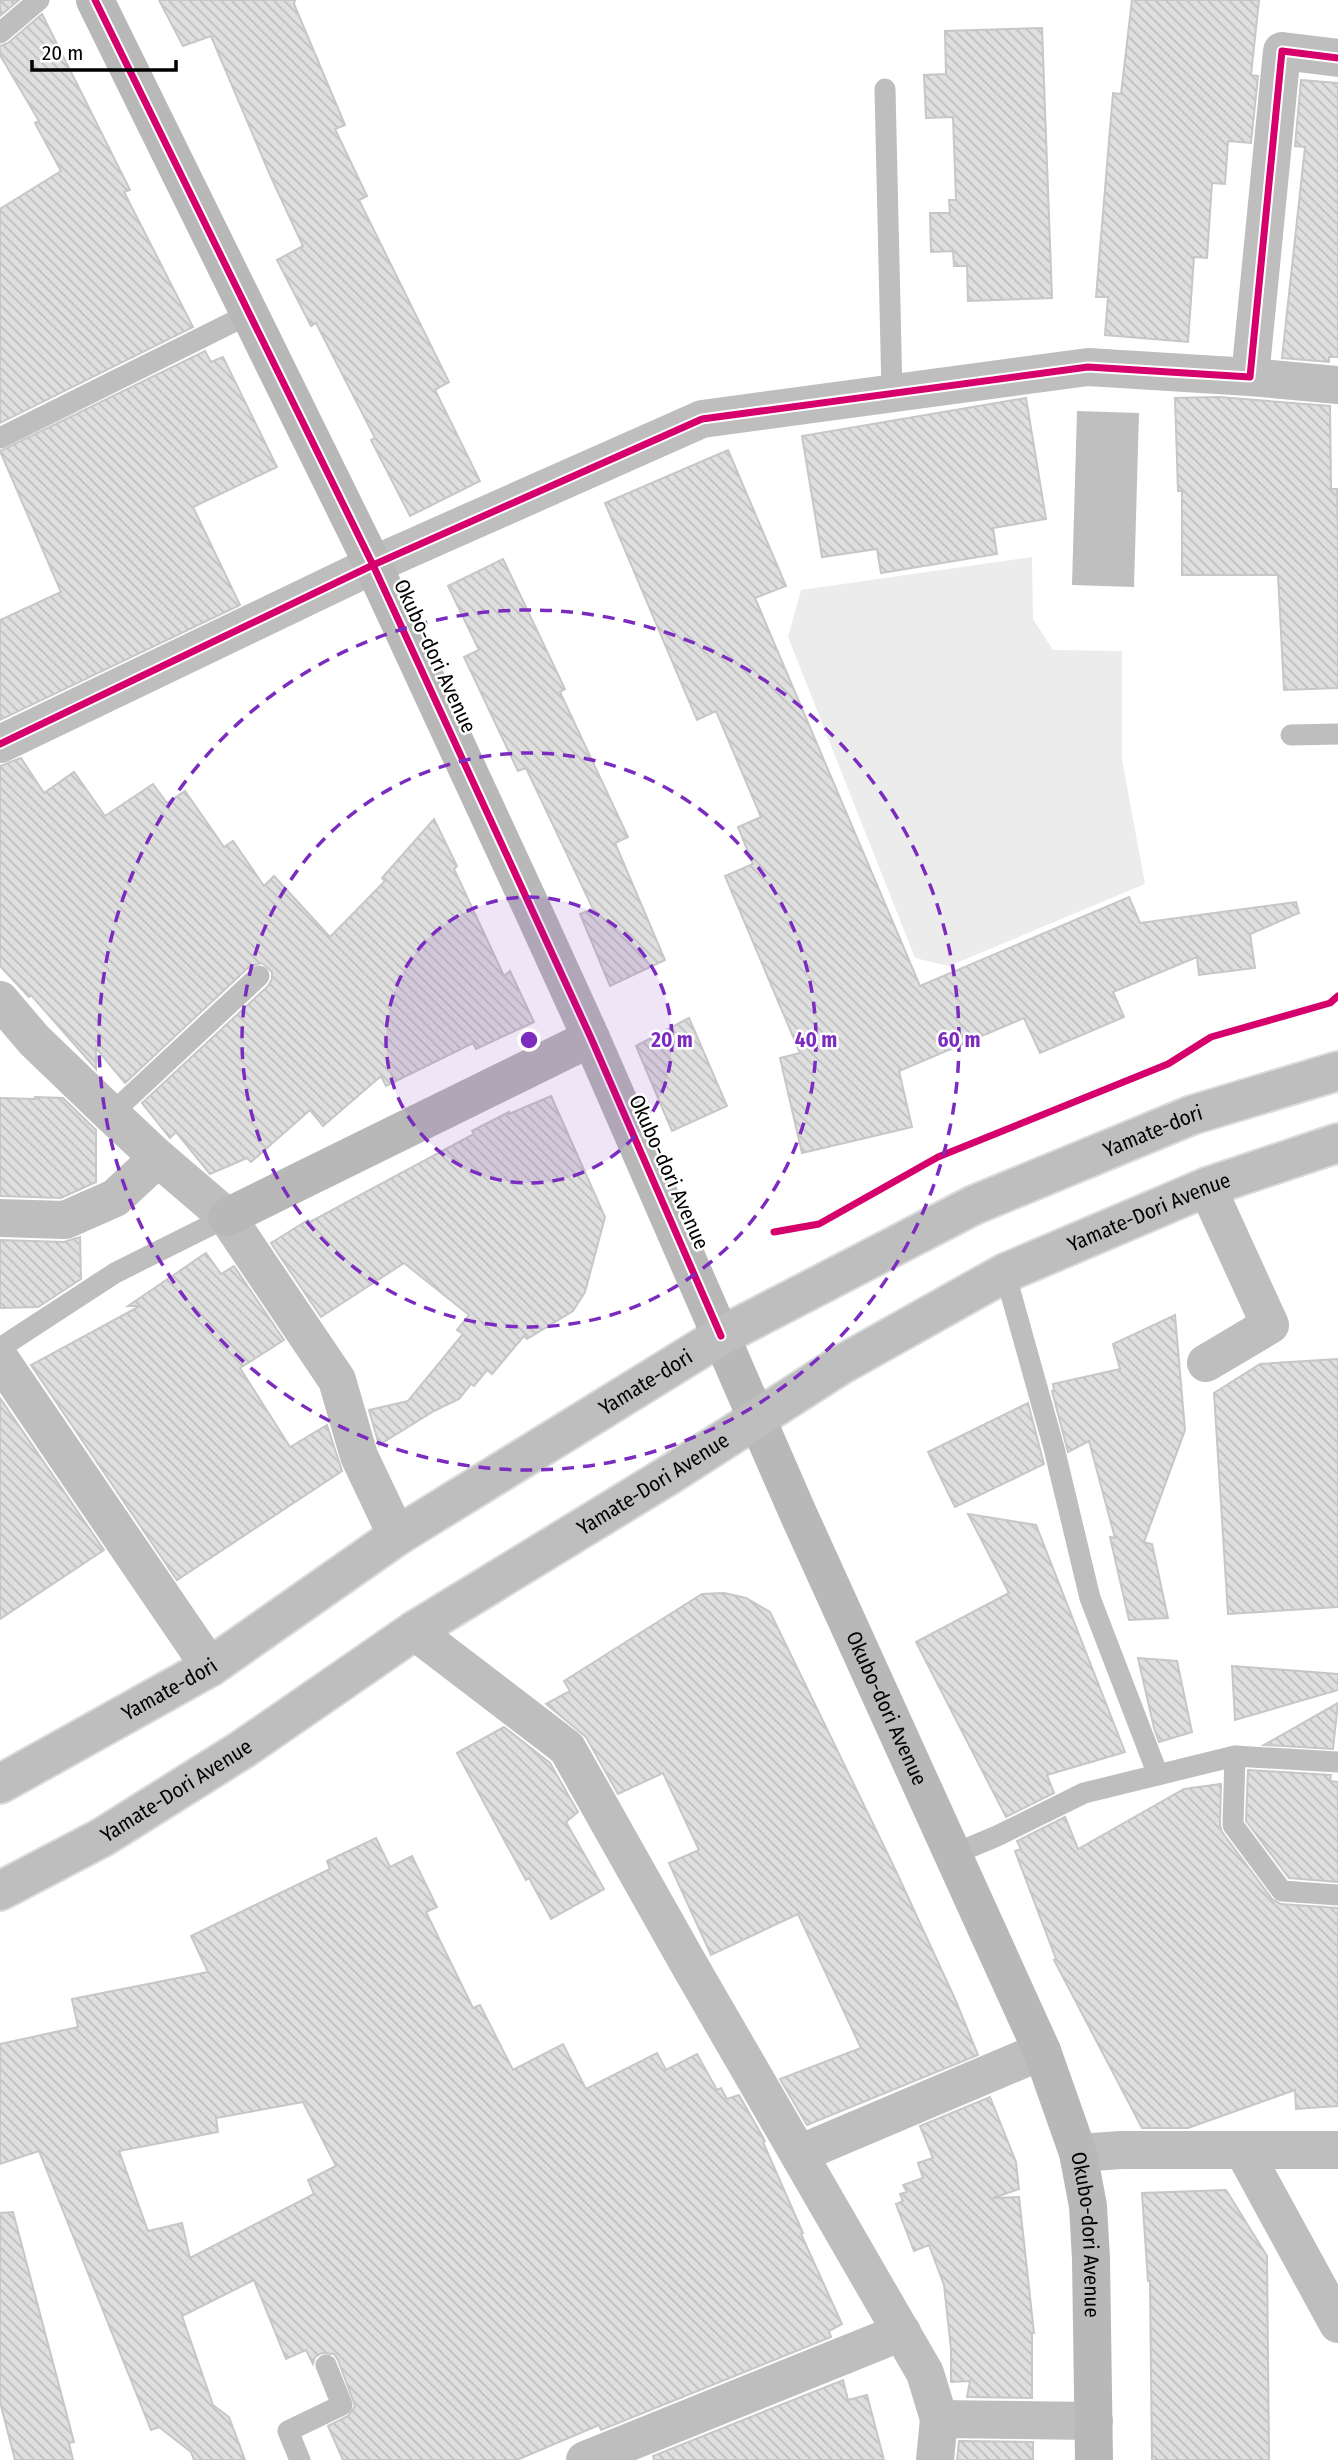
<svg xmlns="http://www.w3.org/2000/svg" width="1338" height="2460" font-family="'Fira Sans Condensed',sans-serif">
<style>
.pitch{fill:#ececec}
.water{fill:#bfbfbf}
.building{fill:url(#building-back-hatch);stroke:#c7c7c7;stroke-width:2;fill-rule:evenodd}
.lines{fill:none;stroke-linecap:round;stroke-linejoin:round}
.primary-casing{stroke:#dbdbdb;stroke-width:42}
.lane{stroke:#bebebe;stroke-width:21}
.street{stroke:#bebebe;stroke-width:38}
.secondary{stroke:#b8b8b8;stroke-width:38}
.primary{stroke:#bebebe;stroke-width:38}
.cycleway-casing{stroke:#fff;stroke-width:11}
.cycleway{stroke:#d6006c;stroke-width:7}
.ring{fill:none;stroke:#7b2cbf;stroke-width:3.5;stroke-dasharray:12 9}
.labels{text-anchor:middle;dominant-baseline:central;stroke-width:5;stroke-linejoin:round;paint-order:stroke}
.street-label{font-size:21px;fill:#000;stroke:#fff}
.centre{fill:#7b2cbf;stroke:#fff;stroke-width:3.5}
.ring-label{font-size:21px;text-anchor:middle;font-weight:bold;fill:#7b2cbf;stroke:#fff;stroke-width:5;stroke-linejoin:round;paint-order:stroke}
</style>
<defs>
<pattern id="building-back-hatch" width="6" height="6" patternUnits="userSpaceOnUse" patternTransform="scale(1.75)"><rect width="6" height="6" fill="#dfdfdf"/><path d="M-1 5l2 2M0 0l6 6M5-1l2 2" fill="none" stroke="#bebebe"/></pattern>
</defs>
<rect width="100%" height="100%" fill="#fff"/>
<path class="pitch" d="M1032 557 1033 619 1053 650 1122 651V759L1145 884 949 966 915 958 788 637 801 590Z"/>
<path class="water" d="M1077 411 1139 413 1134 587 1072 585Z"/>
<g class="building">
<path d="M0 0H19L0 16Z"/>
<path d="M159 0H295L294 4 345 125 335 129 367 196 359 200 449 382 435 390 480 481 410 516 371 440 375 438 316 323 311 326 277 260 303 246 270 175 211 36 183 46Z"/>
<path d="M1132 0H1259L1251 75 1258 76 1251 143 1228 141 1225 184 1212 183 1207 258 1194 257 1188 342 1105 335 1108 297H1096L1113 93 1121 94Z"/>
<path d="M42 14 130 190 124 192 193 327 0 423V209L61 171 35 123 39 121 0 55V46L8 43Z"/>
<path d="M1042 28 1052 298 968 301 967 266H954L953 251 931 252 930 213H950L949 200H956L953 117 926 118 924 75 946 74 945 31Z"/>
<path d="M1301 80 1338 83V357H1329V362L1282 358 1305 147 1295 146Z"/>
<path d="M205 351 211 362 223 357 277 467 193 507 240 605 0 720V620L61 592 0 451Z"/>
<path d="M1219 397 1330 406 1331 489H1337L1338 529V688L1284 690 1278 575H1182V491H1178L1175 398Z"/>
<path d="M1026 398 1046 519 993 528 997 554 881 573 877 549 822 557 802 436Z"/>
<path d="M728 450 786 586 755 598 920 986 1129 897 1140 923 1296 902 1299 913 1250 934 1255 968 1199 975 1197 957 1113 992 1124 1017 1040 1053 1024 1018 899 1071 912 1127 802 1153 780 1058 800 1053 725 876 753 864 738 827 761 817 716 711 697 720 605 503Z"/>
<path d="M503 559 565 689 560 692 628 837 615 843 665 960 610 986 580 914 593 909 526 768 518 771 464 657 479 650 448 586Z"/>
<path d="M21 758 44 793 74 772 105 816 153 784 167 803 185 791 224 847 233 841 264 886 274 876 330 937 385 881 382 878 434 819 457 866 454 869 504 976 510 971 534 1022 476 1049 473 1043 386 1086 381 1076 323 1126 310 1110 251 1162 247 1158 210 1174 176 1132 170 1138 142 1103 268 986 272 979V972L262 963 250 966 125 1083 96 1048V1069L31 995 29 997 0 966V766Z"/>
<path d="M689 1018 727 1106 672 1131 636 1046Z"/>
<path d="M551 1096 605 1217 585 1292 573 1311 527 1339 524 1336 492 1374 487 1370 474 1386 471 1384 459 1399 434 1411 379 1445 369 1410 408 1401 463 1334 457 1330 469 1315 404 1263 321 1317 271 1243 308 1220 310 1222 474 1134 472 1131 509 1112V1114Z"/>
<path d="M35 1097 63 1098 96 1130V1182L61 1198 0 1196V1098L35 1099Z"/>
<path d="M80 1237 81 1279 38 1307 0 1308V1240L64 1242Z"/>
<path d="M206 1253 221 1274 234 1266 284 1340 240 1368 290 1447 327 1425 342 1471 177 1580 31 1365 140 1306H128Z"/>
<path d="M1175 1315 1185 1430 1144 1542 1152 1544 1168 1618 1129 1620 1110 1537 1115 1538 1089 1441 1068 1452 1052 1391 1054 1390 1053 1384 1120 1369 1113 1344Z"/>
<path d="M1338 1359V1607L1228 1614 1214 1393 1260 1364Z"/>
<path d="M0 1398 104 1550 0 1619Z"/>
<path d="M1028 1403 1044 1464 955 1507 928 1452Z"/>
<path d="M968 1514 1036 1525 1125 1752 1047 1775 1054 1793 1006 1817 916 1642 1009 1593Z"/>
<path d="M724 1593 746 1598 770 1612 895 1869 955 1999 978 2055 807 2125 780 2079 861 2048 798 1914 711 1955 669 1863 699 1850 663 1773 618 1794 586 1737 546 1704 570 1691 564 1681 702 1594Z"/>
<path d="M1138 1658 1177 1661 1192 1732 1159 1742 1154 1728Z"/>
<path d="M1232 1666 1338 1674V1690L1235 1720Z"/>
<path d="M1338 1703 1333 1749 1264 1745Z"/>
<path d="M504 1727 550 1763 578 1812 566 1822 604 1889 551 1919 529 1878 526 1880 457 1753Z"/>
<path d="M1248 1770 1331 1775 1330 1781 1338 1782V1882L1289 1878 1246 1821Z"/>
<path d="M1221 1784 1220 1825 1222 1832 1272 1899 1281 1904 1338 1908V2106L1296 2109 1295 2090 1188 2128H1142L1054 1960 1056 1959 1015 1851 1021 1849 1017 1841 1065 1817 1078 1849 1184 1789Z"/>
<path d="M376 1838 390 1867 412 1856 437 1907 426 1912 473 2008 480 2005 513 2070 563 2044 586 2089 657 2053 666 2070 697 2054 717 2090 721 2088 727 2099 739 2095 765 2141 763 2142 803 2233 801 2234 842 2324 829 2331 831 2337 601 2430 599 2425 517 2460H343L328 2426 348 2416 355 2406 338 2360 334 2354 322 2353 315 2357 313 2364 306 2350 286 2359 254 2280 182 2316 213 2405 229 2417 245 2460H194L191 2452 159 2427 151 2430 39 2151 0 2164V2044L78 2027 72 1999 208 1972 191 1936 330 1869 327 1861ZM303 2102 336 2166 308 2180 314 2194 190 2258 182 2223 148 2231 119 2151 218 2132 216 2118Z"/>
<path d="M990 2097 1016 2162 1019 2189 993 2198 1019 2197 1034 2333H1032V2398L967 2397 970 2381 951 2382V2349L944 2285 929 2245 914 2251 896 2204 903 2201 900 2194 907 2192 903 2185 923 2178 918 2163 933 2158 920 2126Z"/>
<path d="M1226 2190 1267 2256 1269 2460H1152L1150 2281H1148L1142 2193Z"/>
<path d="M13 2212 74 2442 69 2443 73 2460H15L0 2402V2213Z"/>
<path d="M843 2380 848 2400 867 2395 884 2460H654L653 2456Z"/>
<path d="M959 2441 1033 2442V2460H957Z"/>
</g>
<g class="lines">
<g class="primary-casing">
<g id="primary">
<path id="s2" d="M0 1784 210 1667 397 1536 721 1336 974 1205 1192 1115 1338 1071"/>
<path id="s3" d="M0 1891 103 1837 243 1749 414 1631 669 1475 839 1366 1005 1273 1207 1187 1338 1143"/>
</g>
</g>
<g class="lane">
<path d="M0 33 39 0"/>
<path d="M885 89 892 393"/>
<path d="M0 438 249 314"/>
<path d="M1291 735 1338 734"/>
<path d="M111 1114 259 976"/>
<path d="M1005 1273 1054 1448 1090 1598 1158 1775"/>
<path d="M0 1348 115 1273 227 1217"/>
<path d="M1235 1756 1233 1825 1282 1891 1338 1895"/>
<path d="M954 1854 997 1836 1084 1793 1235 1756 1338 1762"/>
<path d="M300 2460 288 2431 342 2405 326 2365"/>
</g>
<g class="street">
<path d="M1250 377 1338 385"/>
<path d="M0 744 373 565 702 419 1088 367 1250 377 1282 51 1338 58"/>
<path d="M0 1000 34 1040 111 1114 158 1158 227 1217 337 1380 359 1456 397 1536"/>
<path d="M0 1218 65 1220 115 1198 158 1158"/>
<path d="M0 1359 210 1667"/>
<path d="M1206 1363 1270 1325 1207 1187"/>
<path d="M414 1631 567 1748 687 1961 925 2373 939 2419 935 2460"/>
<path d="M1243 2150 1338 2324"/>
<path d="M1078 2153 1121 2150H1338"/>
<path d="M799 2154 1042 2051"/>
<path d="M939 2419 1094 2421"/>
<path d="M585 2460 902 2332"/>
</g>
<g class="secondary">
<path id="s1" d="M95 0 373 565 535 915 591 1038 797 1511 1042 2051 1078 2153 1088 2206 1091 2259 1094 2460"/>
<path d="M227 1217 591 1038"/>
</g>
<use href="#primary" class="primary"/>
<g class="cycleway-casing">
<g id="cycleway">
<path d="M95 0 373 565 591 1038 721 1336"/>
<path d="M0 744 373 565 702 419 1088 367 1250 377 1282 51 1338 58"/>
<path d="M774 1232 819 1224 938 1157 1168 1064 1211 1037 1330 1003 1338 996"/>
</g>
</g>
<use href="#cycleway" class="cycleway"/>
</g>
<circle cx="529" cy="1040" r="143" fill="#7b2cbf" fill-opacity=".12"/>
<g class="ring">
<circle cx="529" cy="1040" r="143"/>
<circle cx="529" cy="1040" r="287"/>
<circle cx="529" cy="1040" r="430"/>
</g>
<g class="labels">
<g class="street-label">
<text transform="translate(435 656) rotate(65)">Okubo-dori Avenue</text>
<text stroke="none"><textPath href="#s2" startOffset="1328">Yamate-dori</textPath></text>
<text transform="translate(669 1172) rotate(66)">Okubo-dori Avenue</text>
<text stroke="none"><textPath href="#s3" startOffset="1337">Yamate-Dori Avenue</textPath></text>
<text stroke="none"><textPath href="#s2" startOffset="761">Yamate-dori</textPath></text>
<text stroke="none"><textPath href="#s3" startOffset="770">Yamate-Dori Avenue</textPath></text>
<text stroke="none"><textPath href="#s2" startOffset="194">Yamate-dori</textPath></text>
<text stroke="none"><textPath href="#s1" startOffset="1883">Okubo-dori Avenue</textPath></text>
<text stroke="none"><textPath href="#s3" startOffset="203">Yamate-Dori Avenue</textPath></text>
<text stroke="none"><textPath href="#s1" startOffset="2450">Okubo-dori Avenue</textPath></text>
</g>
</g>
<circle cx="529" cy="1040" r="10" class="centre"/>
<g class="ring-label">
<text x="672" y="1047">20 m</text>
<text x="816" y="1047">40 m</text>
<text x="959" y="1047">60 m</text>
</g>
<path d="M32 60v10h144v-10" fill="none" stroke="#000000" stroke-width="3.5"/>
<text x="42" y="60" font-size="21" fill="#000000" stroke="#ffffff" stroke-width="5" paint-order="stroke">20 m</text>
</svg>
